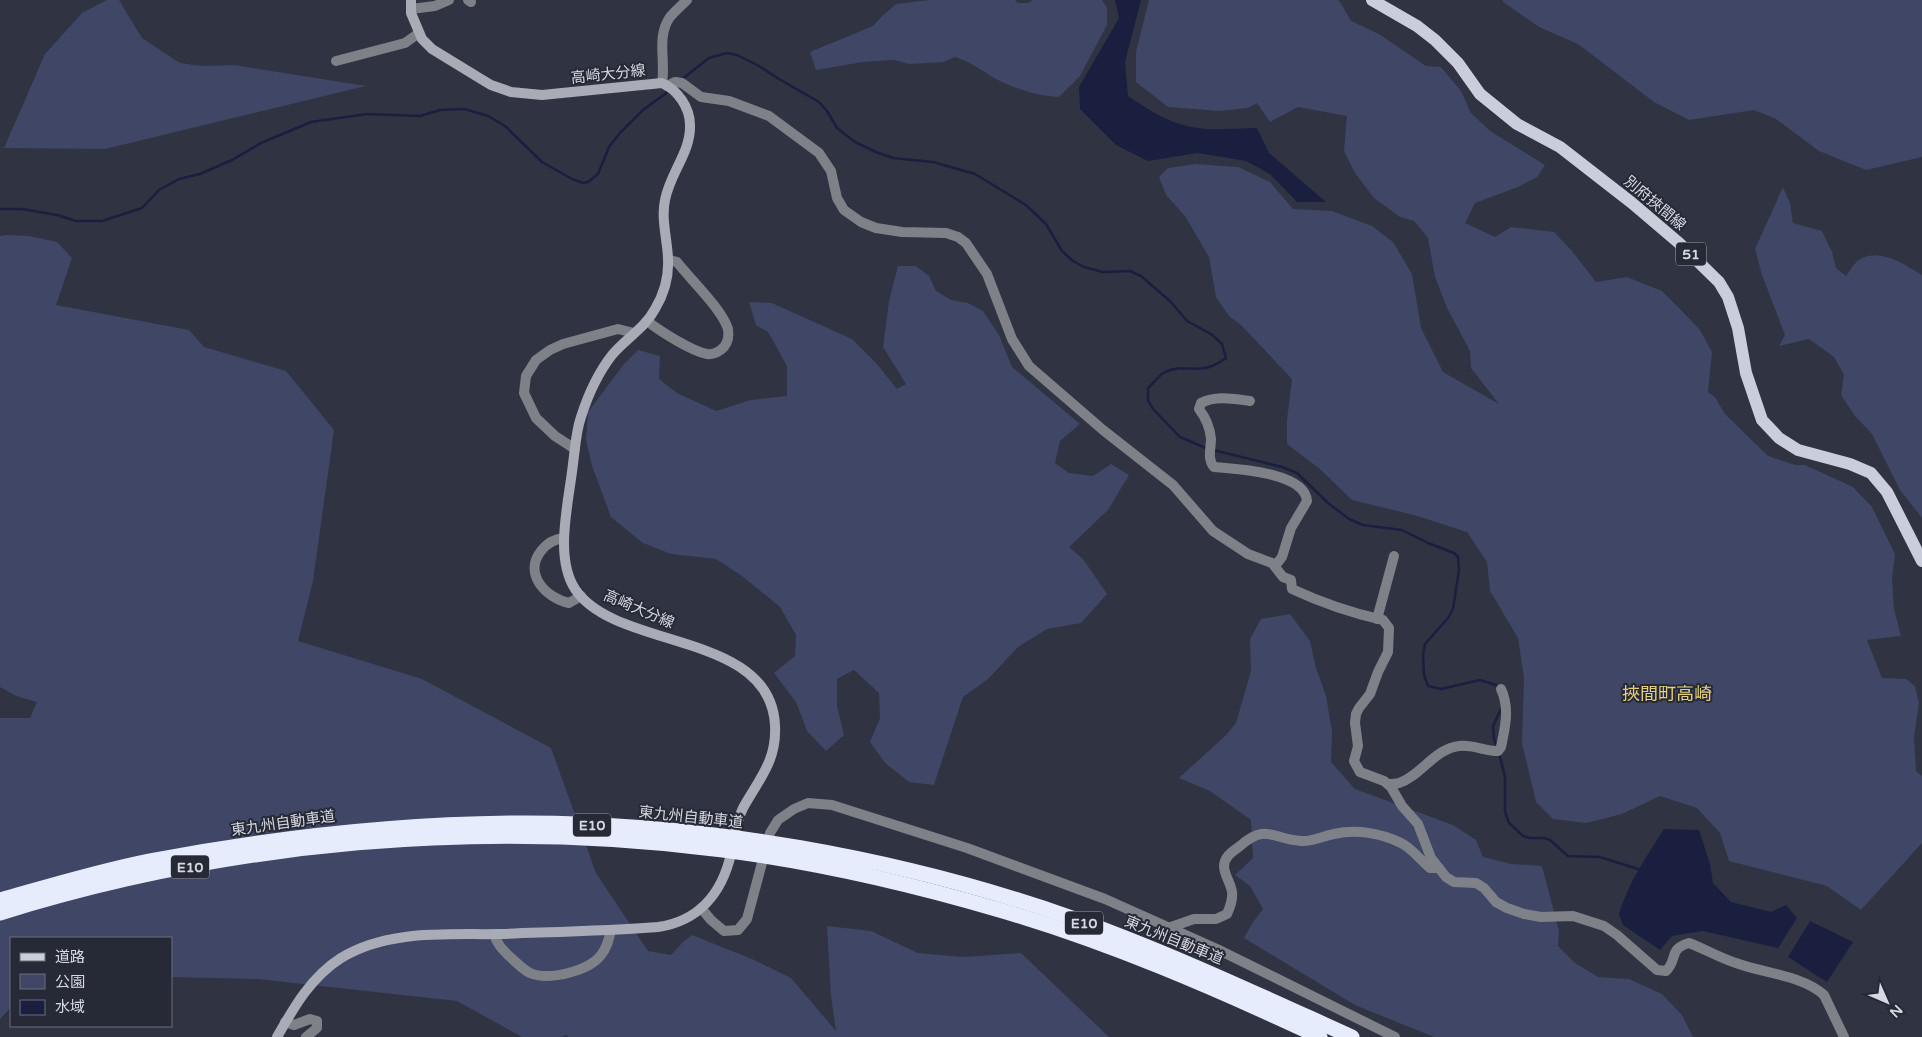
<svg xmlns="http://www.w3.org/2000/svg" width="1922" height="1037" font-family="'Varela Round','Noto Sans JP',sans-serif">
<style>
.green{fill:#3f4666}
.water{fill:#1a1f3f}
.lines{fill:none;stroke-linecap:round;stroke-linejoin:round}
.stream{stroke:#1a1f3f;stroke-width:2.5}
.street{stroke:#7f8188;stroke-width:10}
.secondary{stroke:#a9acb7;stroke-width:10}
.primary{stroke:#cacedc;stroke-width:12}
.highway{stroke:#e7ecfd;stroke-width:15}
.labels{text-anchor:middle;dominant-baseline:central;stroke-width:4;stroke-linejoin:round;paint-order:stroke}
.shield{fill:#262936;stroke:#a2a4ae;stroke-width:1}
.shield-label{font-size:14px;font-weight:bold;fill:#d7d9e2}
.street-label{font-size:15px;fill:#d7d9e2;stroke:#262936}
.quarter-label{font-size:18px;fill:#e3ce81;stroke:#262936}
</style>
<rect width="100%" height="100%" fill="#303341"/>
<g class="green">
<path d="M107 0H119L142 38 180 63 202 66 234 65 366 86 105 149 4 148 45 54 82 13Z"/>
<path d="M930 0H1015L1018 3H1028L1033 0H1102L1107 8V25L1080 76 1059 97C1036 96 1016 89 996 79 980 70 974 63 955 57L944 62 909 64 894 60 863 62 816 70 810 52 873 26 882 16 896 4Z"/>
<path d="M1149 0H1338L1340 2 1351 21 1379 34 1426 66 1441 67 1461 91 1471 113 1490 131 1545 165 1537 177 1518 187 1475 203 1465 223 1495 237 1511 227 1554 232 1572 251 1596 282 1627 277 1662 291 1679 308 1700 330 1712 352 1708 392 1715 397 1725 414 1768 456 1795 465H1805L1853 487 1872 507 1895 554 1892 579 1894 609 1901 636 1867 640 1882 678 1906 679 1915 686 1919 703 1914 737 1916 771 1922 776V843L1861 910 1827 886 1729 861 1720 833 1697 808 1660 796 1622 814 1586 823 1553 819 1536 802 1522 743 1524 678 1518 638 1490 591 1487 562 1467 532 1414 515 1352 500 1321 470 1287 444V420L1292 379 1241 325 1229 316 1216 297 1209 257 1185 216 1166 195 1159 177 1168 168 1196 164 1238 167 1270 182 1293 209 1332 211 1372 226 1393 242 1412 274 1421 328 1443 372 1499 404 1471 368 1470 351 1447 308 1435 277 1428 238 1414 221 1400 217 1374 198 1355 173 1344 151 1347 116 1298 107 1270 122 1257 103 1248 108 1219 111 1168 107 1136 82V52Z"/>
<path d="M1503 0H1922V157L1866 170 1819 151 1776 119 1754 110 1689 120 1654 102 1578 44 1539 27 1503 2Z"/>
<path d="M1783 187 1790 203 1793 223 1822 231 1832 252 1836 268 1846 276C1850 271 1854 263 1859 260 1879 247 1904 264 1922 275V518L1900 490 1872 434 1855 416 1841 395 1844 375 1834 357 1809 339 1779 346 1785 335 1762 275 1755 249Z"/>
<path d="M6 235 29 236 57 242 72 258 56 305 189 330 204 347 286 371 334 430 313 581 298 641 422 679 551 748 596 873 648 951 671 955 683 942 692 935 752 959 791 978 836 1031 831 996 827 926 871 931 918 953 963 957 1021 953 1109 1037H568L567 1035 561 1037H522L457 1001 257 979 171 977V938H11V1007L0 1019V718H30L37 702 16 696 0 687V236Z"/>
<path d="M898 266H916L929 276 936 291 951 300 968 303 983 311 999 335 1012 367 1080 424 1060 441 1055 463 1069 473 1093 476 1111 464 1129 475 1108 510 1069 547 1083 559 1107 594 1081 623 1047 629 1018 647 988 679 963 697 934 785 909 782 885 763 870 742 880 718 879 693 854 670 837 679V706L844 735 826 751 807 731 796 702 774 673 795 656 796 635 780 607 742 576 716 559 671 554 643 543 611 517 592 466 586 440 588 412 624 364 638 350 660 356 659 379 677 393 716 411 751 400 787 396V366L768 332 756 325 749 302 772 303 852 339 876 363 897 389 906 384 883 347 889 301Z"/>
<path d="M1290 614 1310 641 1316 668 1326 696 1332 731 1331 762 1355 789 1453 825 1476 840 1483 857 1511 864 1542 866 1559 931 1558 946 1575 963 1598 977 1629 979 1662 994 1682 1015 1693 1037H1434L1355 1005 1244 938 1253 922 1263 909 1250 886 1235 875 1253 858 1251 820 1210 791 1179 778 1226 735 1236 723 1251 671 1250 639 1261 619Z"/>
</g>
<g class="water">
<path d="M1115 0H1141L1125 62 1128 96C1146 108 1165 121 1187 126 1209 132 1234 128 1257 128L1269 153 1326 202H1297L1270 174 1246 161 1197 153 1148 161 1116 145 1080 109 1079 87 1119 18Z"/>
<path d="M1664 829 1699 830 1710 864 1713 883 1731 902 1771 912 1786 905 1797 918 1778 948 1703 931 1672 936 1660 950 1623 925 1619 914C1628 883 1647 856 1664 829Z"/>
<path d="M1810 921 1853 942 1827 982 1788 957Z"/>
</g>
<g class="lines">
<g class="stream">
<path d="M681 80 709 58 727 53 737 55 759 66 779 79 819 102 827 111 837 128 855 142 876 152 893 158 933 162 975 174 1026 205 1046 224 1062 251 1073 261 1084 267 1103 272 1130 271 1141 276 1171 302 1187 321 1211 334 1222 344 1226 358C1200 378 1187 362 1165 372 1159 375 1153 384 1148 388V400L1153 409 1180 437 1208 449"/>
<path d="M0 209H22L57 215 76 221H102L142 208 159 190 179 179 200 174 232 160 261 143 311 122 367 114 420 116 440 110 465 109 488 116 505 126 542 162 572 179 583 183 588 182 598 174 609 147 620 133 643 110 669 91"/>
<path d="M1213 450 1282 467 1297 473 1328 503 1349 519 1363 525 1402 530 1428 543 1454 553 1458 557 1459 570 1453 609 1448 618 1425 644 1423 654 1424 675 1428 686 1441 689 1480 680 1496 685 1498 689"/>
<path d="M1497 748 1494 739 1493 726 1501 709"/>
<path d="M1499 753 1505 777V812L1509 823 1523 836 1530 838H1544L1550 840 1568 856 1600 857 1641 870"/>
</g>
<g class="street">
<path d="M468 0 471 2"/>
<path d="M411 9 435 6 449 0"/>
<path d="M336 61 405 43 419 33"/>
<path d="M662 83C666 61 656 37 670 17 675 11 682 5 687 0"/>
<path d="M667 86 675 82 682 83 701 97 729 101 769 116 819 153 831 171 837 198 844 210 861 222 876 228 902 232 946 233 958 237 966 243 987 274 1012 339 1029 366 1103 430 1173 485 1213 531 1248 554 1272 563 1283 577 1291 580 1292 589C1322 603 1351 613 1383 620L1389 628 1388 652 1378 672 1370 694 1359 708 1356 714 1355 723 1358 746 1354 761 1360 772 1384 781 1391 787 1402 806 1418 824 1431 858 1446 877 1454 882 1476 883 1484 888 1496 902 1507 908 1524 914 1541 917 1573 916 1604 926 1617 935 1657 970 1666 971C1678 960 1668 949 1689 943 1705 949 1720 958 1736 963 1762 973 1802 975 1824 995L1844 1037"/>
<path d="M647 321C660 331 691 351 707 354 714 355 719 352 724 347 728 342 729 335 728 329 722 309 690 279 677 262L668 260"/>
<path d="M1250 401C1234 399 1216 395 1201 403L1199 409C1206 418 1210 428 1211 439 1211 448 1207 459 1214 467 1236 469 1305 472 1307 501L1291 528 1282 557 1275 566"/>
<path d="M575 449 555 436 536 418 524 393 526 376 536 360 550 350 563 344 618 329 634 333"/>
<path d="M564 538C554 539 547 543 541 551 523 574 546 598 569 603L581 596"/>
<path d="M1377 619 1394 556"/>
<path d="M1388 784C1391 784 1396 784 1399 783 1421 776 1434 749 1459 746 1471 744 1485 751 1498 751L1501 747C1505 728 1510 708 1501 689"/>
<path d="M701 908 711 920 724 931 738 930 747 919 770 833 778 820 794 809 808 803 832 805 967 848 1105 899 1217 949 1395 1037"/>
<path d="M1171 927 1194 919H1216L1227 914C1230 907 1233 900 1232 892 1230 879 1218 868 1228 856 1231 852 1236 849 1240 846 1266 823 1272 839 1301 841 1312 842 1323 836 1334 834 1356 829 1381 833 1401 843 1412 848 1421 861 1430 868H1439"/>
<path d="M494 934C497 944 502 949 509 956 516 962 522 969 530 973 549 981 589 971 601 955 607 948 609 939 611 930"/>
<path d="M285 1022 294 1025 310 1019 317 1021V1028L306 1037"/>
</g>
<path class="secondary" d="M277 1037C294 1007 311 977 341 958 388 929 448 935 501 934 553 932 605 931 658 927 699 921 722 893 731 854 734 838 736 822 743 808 759 779 777 761 775 725 770 630 616 651 575 589 566 575 564 559 564 543 564 517 570 490 573 464 575 449 576 431 581 417 588 395 598 373 612 355 625 339 645 328 655 309 664 294 669 275 668 258 667 238 661 219 665 200 670 173 691 152 690 125 690 108 678 90 662 83L542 95 511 92 491 85 481 79 432 49 422 39 411 13V0"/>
<path class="primary" d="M1372 0 1417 26 1435 40 1458 63 1480 94 1517 124 1560 147 1632 203 1679 243 1719 282 1728 297 1738 328 1746 373 1762 420 1779 438 1798 450 1850 464 1871 473 1887 492 1922 561"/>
<g class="highway">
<path d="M0 900C49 886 99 871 149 861 271 838 394 824 518 823 701 822 902 858 1075 919 1170 953 1261 996 1352 1037"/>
<path d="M0 913C231 841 482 819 723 850 815 862 907 883 996 909 1107 941 1215 988 1320 1037"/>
</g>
</g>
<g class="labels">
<g class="shield">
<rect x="1676" y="242.5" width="30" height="23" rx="4"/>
<rect x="573" y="813.5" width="38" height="23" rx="4"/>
<rect x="171" y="855.5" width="38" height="23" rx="4"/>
<rect x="1065" y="911.5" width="38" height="23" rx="4"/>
</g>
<g class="shield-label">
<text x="1691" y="254">51</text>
<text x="592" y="825">E10</text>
<text x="190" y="867">E10</text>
<text x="1084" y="923">E10</text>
</g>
<g class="street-label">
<text transform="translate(608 74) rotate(-6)">高崎大分線</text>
<text transform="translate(1655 203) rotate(40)">別府挾間線</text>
<text transform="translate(639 609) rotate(23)">高崎大分線</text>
<text transform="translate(691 817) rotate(6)">東九州自動車道</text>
<text transform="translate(283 823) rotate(-8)">東九州自動車道</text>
<text transform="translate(1174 940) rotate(22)">東九州自動車道</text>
</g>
<g class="quarter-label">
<text x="1667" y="694">挾間町高崎</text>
</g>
</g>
<rect x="10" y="937" width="162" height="90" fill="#262936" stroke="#6d6f7b"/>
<rect x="20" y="953" width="25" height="8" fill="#cacedc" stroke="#6d6f7b"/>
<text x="55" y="962" font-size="15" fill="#d7d9e2">道路</text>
<rect x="20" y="974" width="25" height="15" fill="#3f4666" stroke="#6d6f7b"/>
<text x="55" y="987" font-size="15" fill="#d7d9e2">公園</text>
<rect x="20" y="1000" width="25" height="15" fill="#1a1f3f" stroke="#6d6f7b"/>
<text x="55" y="1012" font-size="15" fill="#d7d9e2">水域</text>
<g transform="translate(1887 1002) rotate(135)" stroke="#262936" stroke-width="4" paint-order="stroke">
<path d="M0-4L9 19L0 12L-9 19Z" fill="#d7d9e2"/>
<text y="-8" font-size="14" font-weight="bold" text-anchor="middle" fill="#d7d9e2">N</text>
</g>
</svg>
